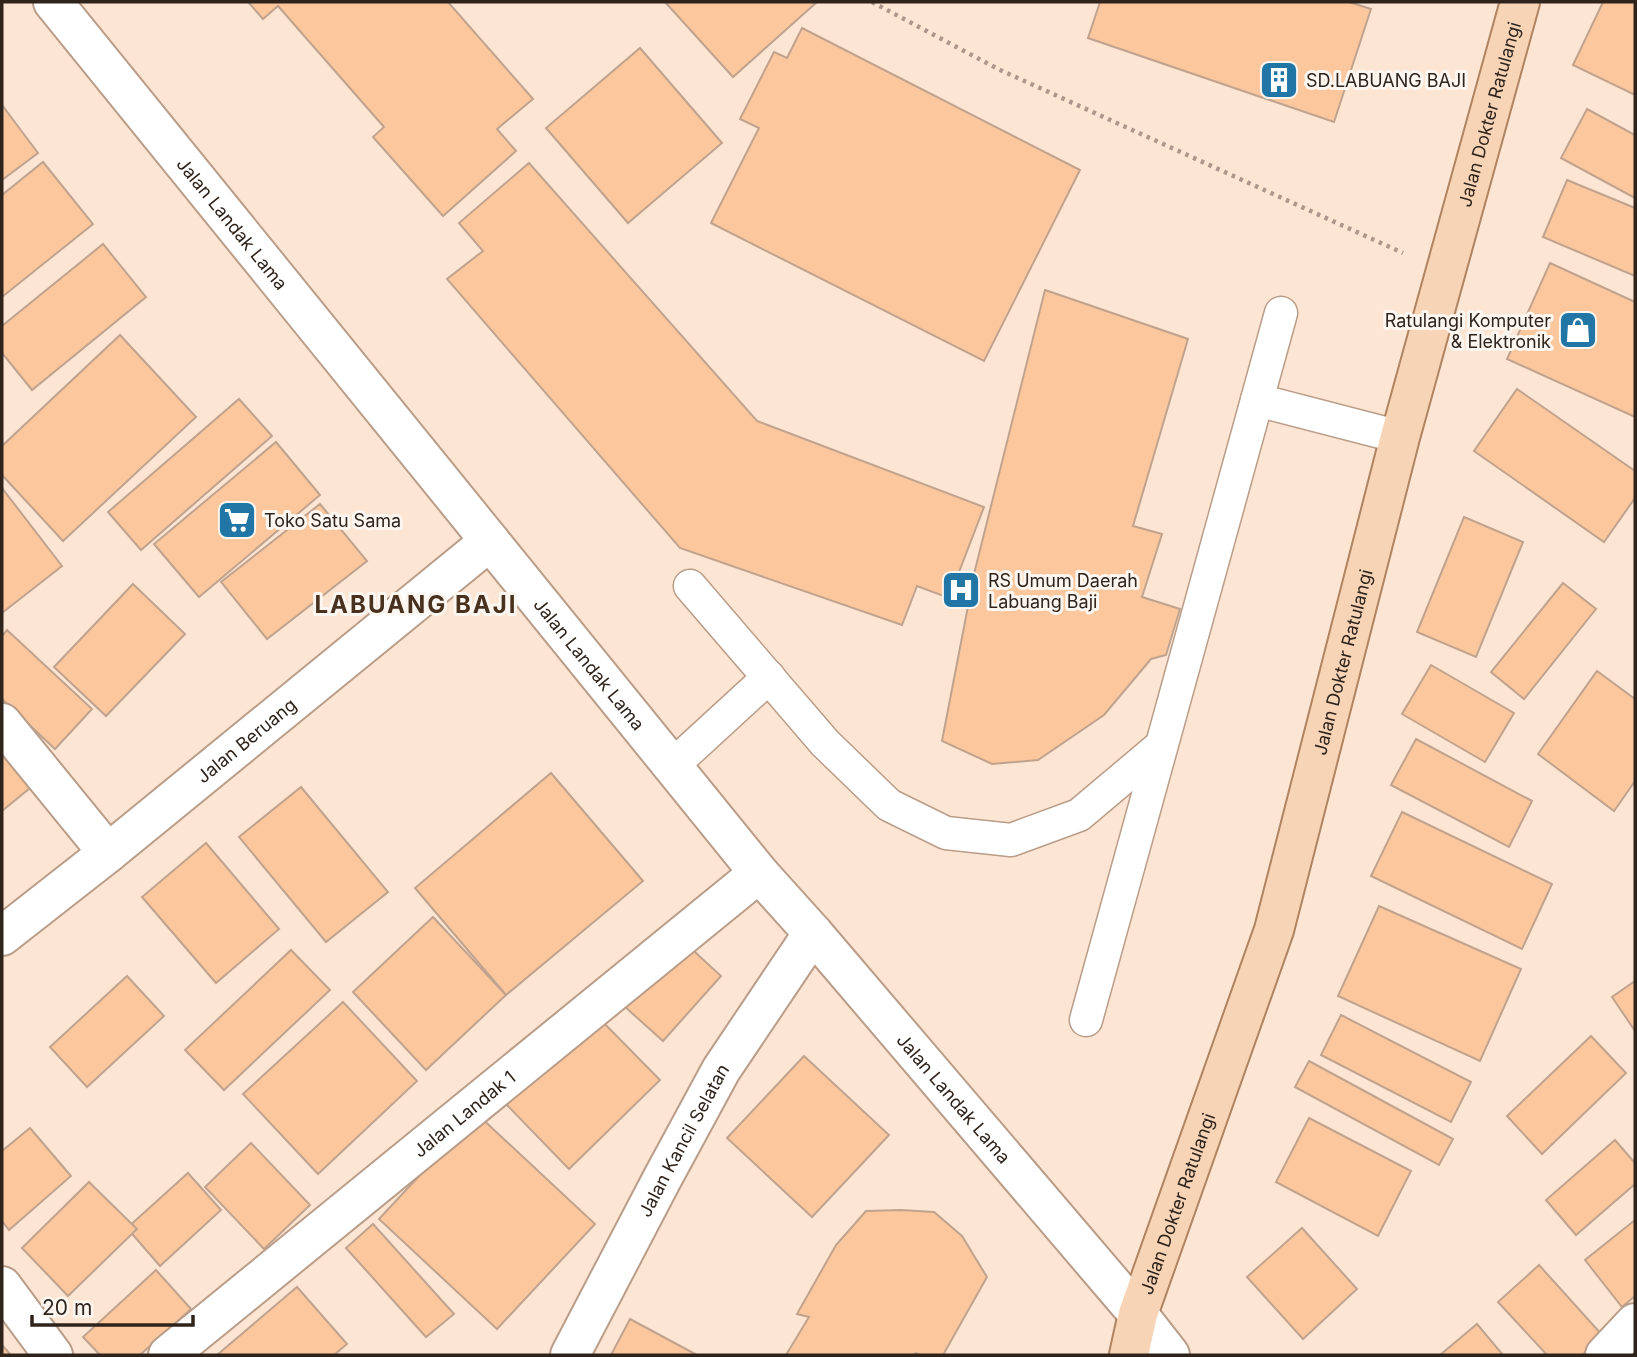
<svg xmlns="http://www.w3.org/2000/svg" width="1637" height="1357" font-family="Inter,sans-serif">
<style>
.building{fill:#fcc79d;stroke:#c0a38e;stroke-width:2}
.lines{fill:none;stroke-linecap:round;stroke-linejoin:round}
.lane-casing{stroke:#b99d88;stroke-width:35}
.street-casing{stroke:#b99d88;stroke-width:42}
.secondary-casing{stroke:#b99d88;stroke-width:42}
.primary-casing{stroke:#ae8462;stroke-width:42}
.path{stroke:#ab988a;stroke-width:4.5;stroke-dasharray:3.5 5;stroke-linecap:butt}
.lane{stroke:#fff;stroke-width:32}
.street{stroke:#fff;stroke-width:38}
.secondary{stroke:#fff;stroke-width:38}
.primary{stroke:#f8d4b7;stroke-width:38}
.labels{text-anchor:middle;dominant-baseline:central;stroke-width:6;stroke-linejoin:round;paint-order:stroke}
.poi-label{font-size:18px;fill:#2f241c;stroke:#fcf6f1;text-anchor:start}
.street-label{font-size:18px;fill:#2f241c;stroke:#fcf6f1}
.district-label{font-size:24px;font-weight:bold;letter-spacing:2px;fill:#48311f;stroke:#fcf6f1}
</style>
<rect width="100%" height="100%" fill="#fde5d3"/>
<g class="building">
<path d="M248 2H448L533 99 497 129 516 151 443 216 373 137 384 127 278 6 263 19Z"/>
<path d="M665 2H817L733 77Z"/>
<path d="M1100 2H1349L1371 9 1334 122 1088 38Z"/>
<path d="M1603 2H1635V95L1573 65Z"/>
<path d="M802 28 1080 170 984 361 711 223 759 128 740 119 774 52 787 58Z"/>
<path d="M640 48 722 143 628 223 546 128Z"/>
<path d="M2 105 38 153 2 180Z"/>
<path d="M1587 109 1635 135V198L1561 158Z"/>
<path d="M43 162 93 224 2 297V195Z"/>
<path d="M529 163 757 421 984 507 949 598 917 586 902 625 680 548 447 279 483 251 459 223Z"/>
<path d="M1567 180 1635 208V276L1543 237Z"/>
<path d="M103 244 146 297 32 390 2 353V326Z"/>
<path d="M1550 263 1635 302V417L1507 359Z"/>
<path d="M1045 290 1188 339 1133 526 1162 534 1142 597 1180 609 1166 655 1151 659 1104 715 1038 760 992 764 942 741 975 570Z"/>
<path d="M120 335 196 417 63 541 2 475V446Z"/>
<path d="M1517 389 1635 471V498L1604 542 1474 451Z"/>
<path d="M239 399 272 436 141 550 108 512Z"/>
<path d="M276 442 320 495 199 597 154 544Z"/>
<path d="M2 488 62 566 2 613Z"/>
<path d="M320 504 367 561 267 639 221 582Z"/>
<path d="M1464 517 1523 542 1476 657 1417 632Z"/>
<path d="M1563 583 1596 609 1524 699 1491 672Z"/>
<path d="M133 584 185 634 106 716 54 667Z"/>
<path d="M7 630 92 709 55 749 2 699V636Z"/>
<path d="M1431 665 1514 713 1485 762 1402 714Z"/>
<path d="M1597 671 1635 699V781L1614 811 1538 754Z"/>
<path d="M1416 739 1532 801 1509 847 1391 785Z"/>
<path d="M2 754 30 788 2 811Z"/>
<path d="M551 773 643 881 506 995 415 888Z"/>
<path d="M301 787 388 892 326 942 239 837Z"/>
<path d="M1402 812 1552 884 1522 949 1371 876Z"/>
<path d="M206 843 279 929 216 983 142 897Z"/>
<path d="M1379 906 1521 969 1480 1061 1338 996Z"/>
<path d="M433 917 506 995 426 1070 353 992Z"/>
<path d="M683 941 721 976 663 1041 624 1006Z"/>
<path d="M291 950 330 990 224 1090 185 1050Z"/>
<path d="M127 976 164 1016 87 1087 50 1047Z"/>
<path d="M1635 981V1031L1612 997Z"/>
<path d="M343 1002 417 1081 318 1174 243 1094Z"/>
<path d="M595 1014 660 1080 569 1169 504 1102Z"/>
<path d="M1341 1015 1471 1082 1451 1122 1321 1055Z"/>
<path d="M1591 1036 1626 1073 1542 1154 1507 1116Z"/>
<path d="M804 1056 889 1135 812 1217 727 1138Z"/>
<path d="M1309 1061 1453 1139 1439 1165 1295 1087Z"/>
<path d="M477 1114 595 1224 497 1329 379 1219Z"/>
<path d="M1309 1118 1411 1171 1378 1236 1276 1182Z"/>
<path d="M30 1128 71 1176 9 1230 2 1221V1151Z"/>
<path d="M1615 1140 1635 1163V1184L1576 1235 1546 1200Z"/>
<path d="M251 1143 310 1205 264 1249 205 1187Z"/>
<path d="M188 1173 221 1210 160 1266 127 1228Z"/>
<path d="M89 1182 137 1229 68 1296 22 1248Z"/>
<path d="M901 1210 934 1212 962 1236 987 1277 943 1355H920L916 1353 914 1355H786L809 1317 797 1314 836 1245 866 1211Z"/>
<path d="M1635 1220V1296L1622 1307 1585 1260Z"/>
<path d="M373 1224 454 1314 426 1337 346 1248Z"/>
<path d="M1302 1228 1357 1289 1303 1339 1247 1277Z"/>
<path d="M1539 1265 1603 1336 1582 1355H1547L1498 1302Z"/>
<path d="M156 1270 191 1309 140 1355H100L83 1337Z"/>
<path d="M297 1287 347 1344 334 1355H217Z"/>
<path d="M630 1319 697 1355H611Z"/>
<path d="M1477 1324 1503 1355H1440Z"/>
<path d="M2 1345 11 1355H2Z"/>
</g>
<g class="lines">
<g class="lane-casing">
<g id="lane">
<path d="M1257 400 1400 437"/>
<path d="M690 586 825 743 889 805 946 833 1011 840 1079 815 1161 746"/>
<path d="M672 766 769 677"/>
<path d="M1086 1020 1281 313"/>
</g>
</g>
<g class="street-casing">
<g id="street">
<path d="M2 723 108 853"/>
<path id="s1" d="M2 936 108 853 490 541"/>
<path d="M2 1286 53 1355"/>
<path id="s2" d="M168 1355 759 873"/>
<path id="s3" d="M570 1355 662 1179 721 1070 813 933"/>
<path d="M1605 1355 1635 1323"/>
</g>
</g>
<g class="secondary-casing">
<g id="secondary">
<path id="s4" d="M53 2 759 873 813 933 1138 1314 1170 1355"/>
</g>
</g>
<g class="primary-casing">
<g id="primary">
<path id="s5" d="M1129 1355 1138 1314 1274 930 1400 437 1520 2"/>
</g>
</g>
<path class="path" d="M872 2 998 69 1403 253"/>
<use href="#lane" class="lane"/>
<use href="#street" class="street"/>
<use href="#secondary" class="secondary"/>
<use href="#primary" class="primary"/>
</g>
<defs>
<g id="building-square" transform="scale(2.0125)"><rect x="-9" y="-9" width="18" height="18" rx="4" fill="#2276a6" stroke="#fcf6f1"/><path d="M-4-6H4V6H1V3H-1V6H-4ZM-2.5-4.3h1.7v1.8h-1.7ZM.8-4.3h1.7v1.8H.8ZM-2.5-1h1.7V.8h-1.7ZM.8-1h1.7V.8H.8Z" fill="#fff"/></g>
<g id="shop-square" transform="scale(2.0125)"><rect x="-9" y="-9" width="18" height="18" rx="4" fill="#2276a6" stroke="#fcf6f1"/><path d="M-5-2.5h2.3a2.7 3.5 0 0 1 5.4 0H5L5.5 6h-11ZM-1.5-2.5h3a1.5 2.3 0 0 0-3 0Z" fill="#fff"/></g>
<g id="supermarket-square" transform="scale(2.0125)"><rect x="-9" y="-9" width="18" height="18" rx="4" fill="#2276a6" stroke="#fcf6f1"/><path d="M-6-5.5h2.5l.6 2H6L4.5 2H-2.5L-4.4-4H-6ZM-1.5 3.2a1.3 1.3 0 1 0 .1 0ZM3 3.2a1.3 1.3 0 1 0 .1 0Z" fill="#fff"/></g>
<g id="hospital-square" transform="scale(2.0125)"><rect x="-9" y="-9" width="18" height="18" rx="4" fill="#2276a6" stroke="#fcf6f1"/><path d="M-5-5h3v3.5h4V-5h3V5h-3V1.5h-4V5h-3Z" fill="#fff"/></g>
</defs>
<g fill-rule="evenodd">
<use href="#building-square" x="1279" y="80"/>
<use href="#shop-square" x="1578" y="330"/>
<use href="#supermarket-square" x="237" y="520"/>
<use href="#hospital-square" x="961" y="590"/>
</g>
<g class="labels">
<g class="poi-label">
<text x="1306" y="80">SD.LABUANG BAJI</text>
<text x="1551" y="320" text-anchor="end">Ratulangi Komputer<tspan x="1551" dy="21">&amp; Elektronik</tspan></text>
<text x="264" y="520">Toko Satu Sama</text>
<text x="988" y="580">RS Umum Daerah<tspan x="988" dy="21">Labuang Baji</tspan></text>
</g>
<g class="street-label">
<text stroke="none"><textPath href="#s5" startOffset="1293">Jalan Dokter Ratulangi</textPath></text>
<text stroke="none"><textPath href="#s4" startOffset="285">Jalan Landak Lama</textPath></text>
<text stroke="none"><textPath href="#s5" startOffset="726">Jalan Dokter Ratulangi</textPath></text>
<text stroke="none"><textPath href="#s4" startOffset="852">Jalan Landak Lama</textPath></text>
<text stroke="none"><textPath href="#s1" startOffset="313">Jalan Beruang</textPath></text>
<text stroke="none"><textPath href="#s4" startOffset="1419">Jalan Landak Lama</textPath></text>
<text stroke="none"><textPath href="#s2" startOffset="382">Jalan Landak 1</textPath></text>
<text stroke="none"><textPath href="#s3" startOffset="243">Jalan Kancil Selatan</textPath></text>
<text stroke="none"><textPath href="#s5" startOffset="159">Jalan Dokter Ratulangi</textPath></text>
</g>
<g class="district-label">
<text x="416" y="604">LABUANG BAJI</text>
</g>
</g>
<rect width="1637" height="1357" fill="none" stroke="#2f241c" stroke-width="7"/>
<path d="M32 1315v10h161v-10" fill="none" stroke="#2f241c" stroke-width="3.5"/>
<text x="42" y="1315" font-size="21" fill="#2f241c" stroke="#fcf6f1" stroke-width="5" paint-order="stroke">20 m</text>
</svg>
